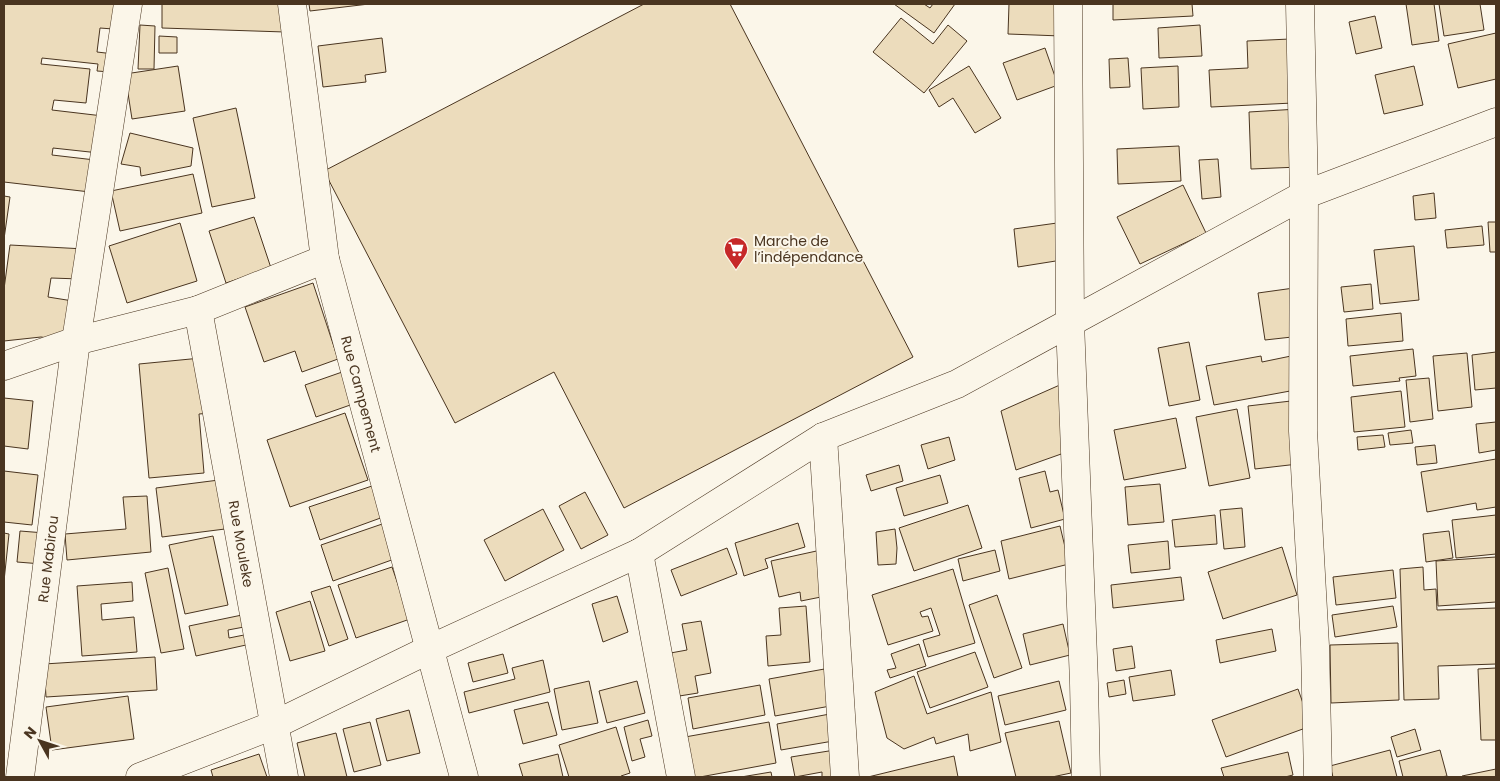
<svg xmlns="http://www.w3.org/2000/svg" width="1500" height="781" font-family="Poppins,sans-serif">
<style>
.building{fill:#ecdcbc;stroke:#4a3520}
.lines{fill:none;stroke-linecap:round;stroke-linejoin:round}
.street-casing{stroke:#4a3520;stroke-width:29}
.street{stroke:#fbf6e9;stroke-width:28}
.labels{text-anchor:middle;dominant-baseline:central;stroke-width:4;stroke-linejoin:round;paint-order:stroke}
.poi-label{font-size:14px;fill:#4a3520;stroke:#fbf6e9;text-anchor:start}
.street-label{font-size:14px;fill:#4a3520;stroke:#fbf6e9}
</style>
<rect width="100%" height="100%" fill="#fbf6e9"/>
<g class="building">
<path d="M4 4H116L113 29 100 28 97 52 114 54 111 72 97 71 98 64 42 58 41 64 90 69 86 103 54 100 52 110 103 116 99 153 53 148 52 155 95 160 90 192 4 182Z"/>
<path d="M162 4H286L285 32 162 28Z"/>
<path d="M309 4H369L310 11Z"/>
<path d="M644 4H730L913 357 624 508 554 372 455 423 324 171Z"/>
<path d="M894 4H924L930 8 933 4H955L934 33Z"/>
<path d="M1009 4H1062L1061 36 1008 34Z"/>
<path d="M1113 4H1192L1193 16 1113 20Z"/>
<path d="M1406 4H1434L1439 41 1412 45Z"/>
<path d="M1439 4H1480L1484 30 1444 36Z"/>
<path d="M1375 16 1382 48 1356 54 1349 22Z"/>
<path d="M901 18 933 44 948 25 967 41 924 93 873 52Z"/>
<path d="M140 25 155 26 154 69H138Z"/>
<path d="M1200 25 1202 56 1159 58 1158 28Z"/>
<path d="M1496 33V79L1458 88 1448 44Z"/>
<path d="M159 36 177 37V53H159Z"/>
<path d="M382 38 386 72 365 75 366 82 323 87 318 46Z"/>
<path d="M1290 39 1293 103 1211 107 1209 70 1248 68 1247 41Z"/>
<path d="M1045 48 1058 85 1017 100 1003 63Z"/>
<path d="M1128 58 1130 87 1110 88 1109 59Z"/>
<path d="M178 66 185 111 132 119 125 74Z"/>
<path d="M969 66 1001 118 975 133 953 98 939 107 929 90Z"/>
<path d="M1178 66 1179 107 1143 109 1141 68Z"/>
<path d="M1414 66 1423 105 1384 114 1375 75Z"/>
<path d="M236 108 255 198 212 207 193 118Z"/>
<path d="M1298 109 1300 167 1251 169 1249 112Z"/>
<path d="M130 133 193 148 191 166 141 176 140 167 121 164Z"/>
<path d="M1179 146 1181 181 1118 184 1117 149Z"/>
<path d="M1218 159 1221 197 1202 199 1199 160Z"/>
<path d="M193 174 202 213 120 231 111 191Z"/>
<path d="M1183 185 1206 233 1140 264 1117 217Z"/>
<path d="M1434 193 1436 218 1415 220 1413 196Z"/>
<path d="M4 196 10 197 4 239Z"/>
<path d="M254 217 271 268 226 283 209 231Z"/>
<path d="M1488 222H1496V252H1490Z"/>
<path d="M180 223 197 281 127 303 109 246Z"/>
<path d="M1057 223 1062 260 1018 267 1014 229Z"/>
<path d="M1482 226 1484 245 1447 248 1445 230Z"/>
<path d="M10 245 85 249 80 279 51 278 48 297 73 301 67 341 41 337 4 341V289Z"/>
<path d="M1414 246 1419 300 1380 304 1374 250Z"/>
<path d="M313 283 338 359 302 372 295 351 264 362 245 307Z"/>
<path d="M1371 284 1373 309 1344 312 1341 287Z"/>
<path d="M1294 288 1301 336 1265 340 1258 293Z"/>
<path d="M1401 313 1403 341 1348 346 1346 319Z"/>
<path d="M1189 342 1200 400 1169 406 1158 348Z"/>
<path d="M1413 349 1416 376 1399 378 1400 381 1353 386 1350 356Z"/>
<path d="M1496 352V388L1475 390 1472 355Z"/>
<path d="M1467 353 1472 407 1438 411 1433 356Z"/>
<path d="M1261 356 1262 362 1291 356 1301 389 1214 405 1206 366Z"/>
<path d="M201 358 211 413 199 414 204 473 149 478 139 364Z"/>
<path d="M345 371 356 403 316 417 305 385Z"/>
<path d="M1429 378 1433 419 1410 422 1406 380Z"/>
<path d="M1062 384 1064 453 1016 470 1001 411Z"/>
<path d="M1401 391 1405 427 1354 432 1351 397Z"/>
<path d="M4 398 33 401 28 449 4 446Z"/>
<path d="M1291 401 1298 464 1255 469 1248 406Z"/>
<path d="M1237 409 1250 478 1209 486 1196 417Z"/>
<path d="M345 413 368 480 290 507 267 440Z"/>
<path d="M1176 418 1186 468 1124 480 1114 430Z"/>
<path d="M1496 422V450L1479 453 1476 424Z"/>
<path d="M1411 430 1413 443 1390 445 1388 433Z"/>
<path d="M1383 435 1385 447 1358 450 1357 437Z"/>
<path d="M949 437 955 460 928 469 921 445Z"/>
<path d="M1435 445 1437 463 1417 465 1415 447Z"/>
<path d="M1496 459V507L1477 510 1476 503 1427 512 1421 472Z"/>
<path d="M899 465 903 481 871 491 866 475Z"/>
<path d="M4 471 38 475 32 525 4 522Z"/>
<path d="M1045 471 1050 492 1058 490 1065 519 1031 528 1019 478Z"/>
<path d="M940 475 948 503 904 516 896 488Z"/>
<path d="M219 480 225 529 162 537 156 488Z"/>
<path d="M1160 484 1164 522 1128 525 1125 487Z"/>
<path d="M375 485 386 516 320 540 309 507Z"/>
<path d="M585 492 608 535 581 549 559 506Z"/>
<path d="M147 496 151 552 67 560 65 534 126 529 123 497Z"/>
<path d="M968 505 982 548 914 571 899 528Z"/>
<path d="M1242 508 1245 547 1224 549 1220 510Z"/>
<path d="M543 509 564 550 505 581 484 540Z"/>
<path d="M1215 515 1217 544 1175 547 1172 520Z"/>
<path d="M1496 515V554L1456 558 1452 520Z"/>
<path d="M388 522 400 557 333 581 321 545Z"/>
<path d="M798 523 805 547 765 559 768 568 744 576 735 543Z"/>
<path d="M1060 526 1069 564 1009 579 1001 541Z"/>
<path d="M895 529 897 548 896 564 878 565 876 532Z"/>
<path d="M20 531 45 533 42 564 17 562Z"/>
<path d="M1449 531 1453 558 1426 562 1423 534Z"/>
<path d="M4 533 9 534 4 581Z"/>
<path d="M213 536 228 605 185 614 169 545Z"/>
<path d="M1168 541 1170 569 1131 573 1128 545Z"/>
<path d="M1282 547 1297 595 1223 619 1208 572Z"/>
<path d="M727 548 737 574 681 596 671 570Z"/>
<path d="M821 550 831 595 801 601 800 592 779 597 771 561Z"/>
<path d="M995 550 1000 571 963 581 958 559Z"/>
<path d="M1496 557V602L1438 606 1436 561Z"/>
<path d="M392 567 410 619 356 638 338 585Z"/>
<path d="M1423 567 1424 590 1436 589 1437 610 1496 608V664L1438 666 1439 699 1404 700 1400 569Z"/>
<path d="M168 568 184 649 161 653 145 573Z"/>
<path d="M953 569 975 643 928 657 923 640 940 635 931 608 920 612 922 617 928 616 933 631 888 645 872 595Z"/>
<path d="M1393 570 1396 598 1336 605 1333 577Z"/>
<path d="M1181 577 1184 600 1113 608 1111 585Z"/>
<path d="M132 582 133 601 101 604 102 620 134 617 137 652 82 656 77 586Z"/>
<path d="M330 586 348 639 329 646 311 592Z"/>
<path d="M997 595 1022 668 994 678 969 605Z"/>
<path d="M617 596 628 632 603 642 592 604Z"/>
<path d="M310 601 325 651 290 661 276 612Z"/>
<path d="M806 606 810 662 768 666 766 636 781 635 779 608Z"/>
<path d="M1393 606 1397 627 1335 637 1332 615Z"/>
<path d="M242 615 244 627 228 630 229 638 244 635 246 645 196 656 189 626Z"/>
<path d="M701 621 711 673 695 676 698 693 673 697 665 654 687 650 682 624Z"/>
<path d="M1063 624 1070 655 1030 665 1023 634Z"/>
<path d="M1272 629 1276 651 1220 663 1216 640Z"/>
<path d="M1398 643 1399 700 1331 703 1330 645Z"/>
<path d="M919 644 926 666 890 678 887 670 896 668 891 654Z"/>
<path d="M1132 646 1135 668 1116 671 1113 649Z"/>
<path d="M975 652 988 687 930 708 917 672Z"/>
<path d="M503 654 508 673 473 682 468 663Z"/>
<path d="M155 657 157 690 46 697 44 664Z"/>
<path d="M543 660 550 692 469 713 464 692 515 679 512 668Z"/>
<path d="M830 668 836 705 775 716 769 679Z"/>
<path d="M1496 668V740H1481L1478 669Z"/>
<path d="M1171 670 1175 695 1133 701 1129 677Z"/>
<path d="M914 676 927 714 991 692 1001 742 970 751 968 734 936 744 934 737 904 749 887 738 875 692Z"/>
<path d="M1124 680 1126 694 1109 697 1107 683Z"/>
<path d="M589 681 598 723 562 730 554 689Z"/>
<path d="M637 681 645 713 607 723 599 691Z"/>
<path d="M1059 681 1066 710 1005 725 998 696Z"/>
<path d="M760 685 765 715 693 729 688 698Z"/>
<path d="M1298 689 1311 726 1226 757 1212 720Z"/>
<path d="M128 696 134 739 52 750 46 707Z"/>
<path d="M548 702 557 735 523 744 514 710Z"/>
<path d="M409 710 420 753 387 761 376 719Z"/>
<path d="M835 713 839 740 781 750 777 724Z"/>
<path d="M648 720 652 736 640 739 645 757 632 761 624 727Z"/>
<path d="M1059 721 1071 773 1052 777H1016L1005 733Z"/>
<path d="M370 722 381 765 354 772 343 729Z"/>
<path d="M769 722 776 763 700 777H692L685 737Z"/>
<path d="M616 727 630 773 621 776V777H569L559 745Z"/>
<path d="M1415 729 1421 750 1397 757 1391 737Z"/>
<path d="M336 733 347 777H305L297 743Z"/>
<path d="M835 750 839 777H822V772L795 777 791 757Z"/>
<path d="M1390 750 1397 777H1333L1330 766Z"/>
<path d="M1440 750 1447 776 1441 777H1403L1399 761Z"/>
<path d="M1288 752 1293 775 1285 777H1224L1221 768Z"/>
<path d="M259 754 267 777H213L211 770Z"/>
<path d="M558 754 563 777H523L519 764Z"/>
<path d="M954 756 958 777H868Z"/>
<path d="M1496 769V777H1462V776Z"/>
<path d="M771 772 772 777H741Z"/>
</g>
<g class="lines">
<g class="street-casing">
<g id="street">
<path d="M292 4 325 259 464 777"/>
<path d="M1068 4 1070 322 1084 683 1086 777"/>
<path d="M1300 4 1304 195 1303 431 1315 646 1318 777"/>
<path d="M198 310 284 777"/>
<path d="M4 366 76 341 198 310 325 259"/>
<path d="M823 437 845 777"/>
<path d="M639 553 681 777"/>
<path d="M20 777 76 341 128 4"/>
<path d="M140 777 274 725 430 649 639 553 823 437 957 384 1304 195 1496 122"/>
</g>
</g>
<use href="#street" class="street"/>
</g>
<defs>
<g id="supermarket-pin" transform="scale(1.25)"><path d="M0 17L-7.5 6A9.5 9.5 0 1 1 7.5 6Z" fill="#c62828" stroke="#fbf6e9"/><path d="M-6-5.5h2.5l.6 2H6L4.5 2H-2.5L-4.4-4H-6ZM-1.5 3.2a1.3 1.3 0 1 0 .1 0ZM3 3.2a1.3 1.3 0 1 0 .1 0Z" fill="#fff"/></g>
</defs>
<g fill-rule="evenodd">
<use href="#supermarket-pin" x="736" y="249"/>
</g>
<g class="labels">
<g class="poi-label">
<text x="754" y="241">Marche de<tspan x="754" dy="16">l’indépendance</tspan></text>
</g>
<g class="street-label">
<text transform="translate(361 394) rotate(75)">Rue Campement</text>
<text transform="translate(241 544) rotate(80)">Rue Mouleke</text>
<text transform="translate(48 559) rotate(-83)">Rue Mabirou</text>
</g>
</g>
<rect width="1500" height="781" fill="none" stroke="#4a3520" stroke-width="10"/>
<g transform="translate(40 741) rotate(310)" stroke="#fbf6e9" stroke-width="4" paint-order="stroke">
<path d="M0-4L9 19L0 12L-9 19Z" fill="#4a3520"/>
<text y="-8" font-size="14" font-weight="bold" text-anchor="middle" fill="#4a3520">N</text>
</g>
</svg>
